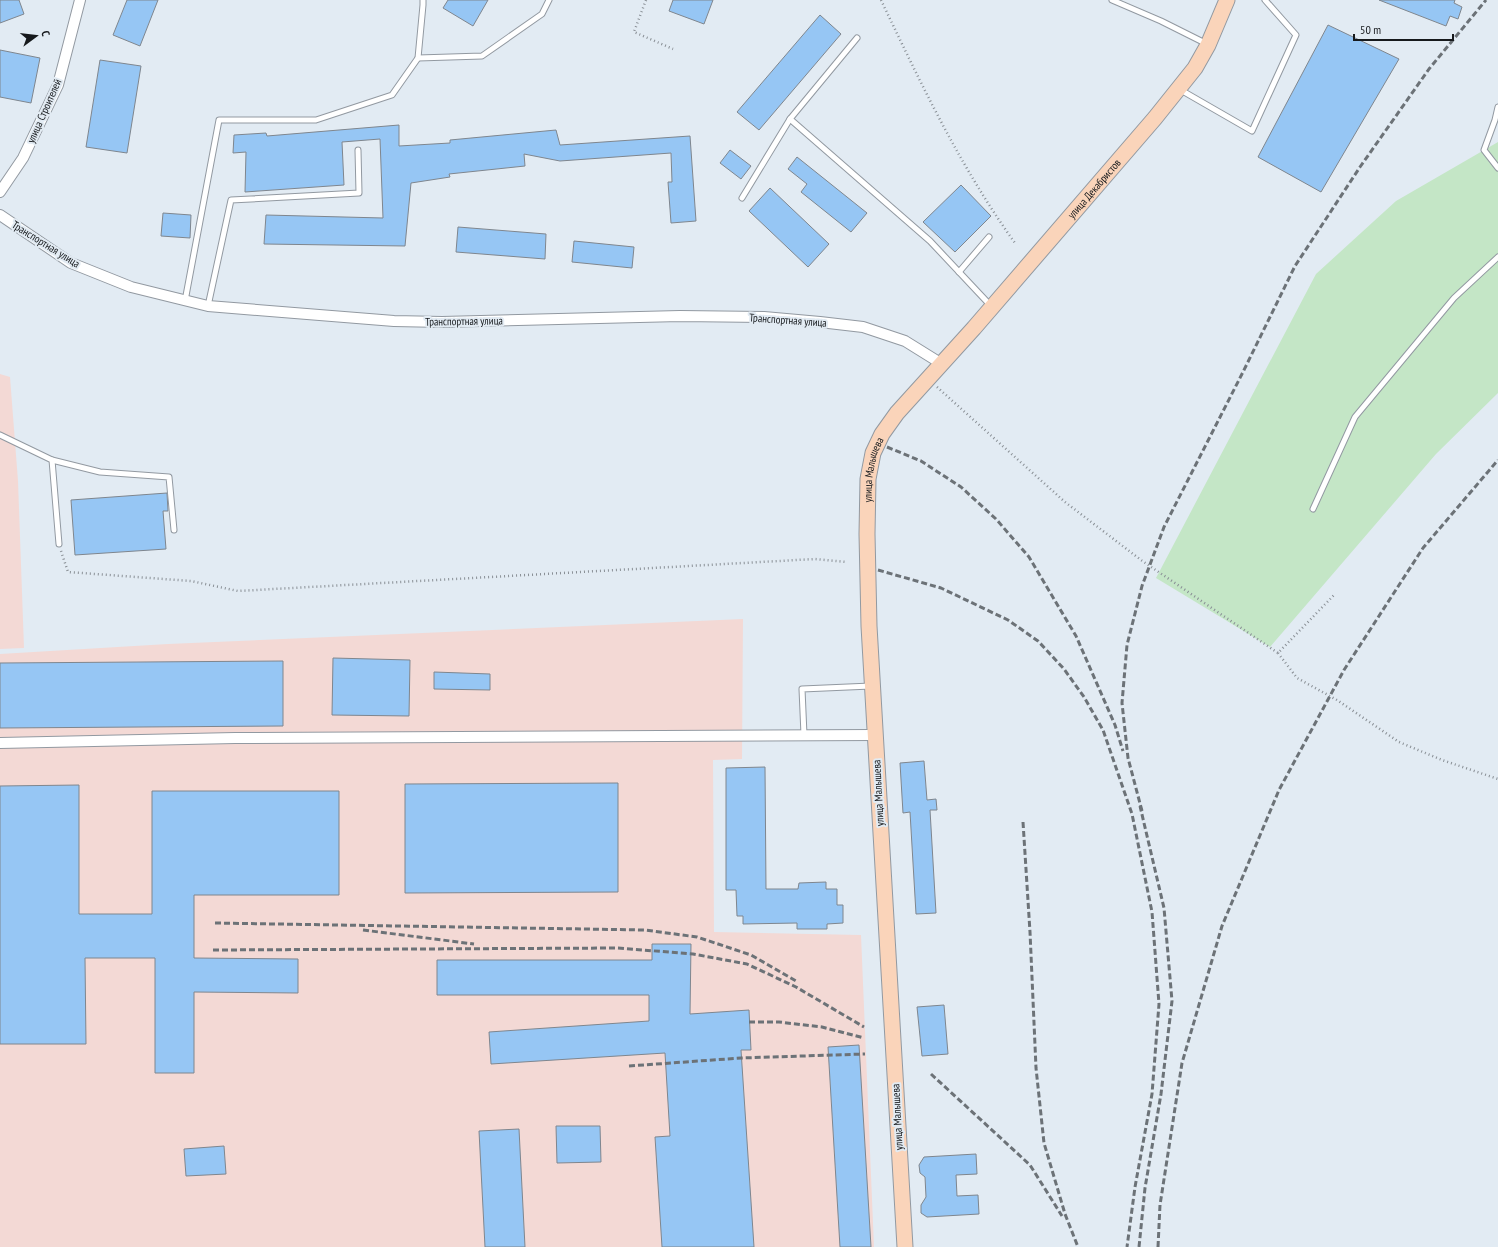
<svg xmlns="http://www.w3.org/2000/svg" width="1498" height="1247" font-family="'PT Sans Narrow',sans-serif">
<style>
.industrial{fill:#f3d9d5}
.green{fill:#c4e6c6}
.building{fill:#96c6f4;stroke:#7f868e}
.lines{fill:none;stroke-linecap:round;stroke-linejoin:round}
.lane-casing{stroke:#9299a1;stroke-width:7}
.street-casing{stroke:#9299a1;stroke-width:12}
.secondary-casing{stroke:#9299a1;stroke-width:17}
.path{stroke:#898f95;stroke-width:2.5;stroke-dasharray:1 3;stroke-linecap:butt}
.lane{stroke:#fff;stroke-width:5}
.street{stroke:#fff;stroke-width:10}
.secondary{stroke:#fad4ba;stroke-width:15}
.rail{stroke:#6c7277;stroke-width:3;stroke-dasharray:6 3;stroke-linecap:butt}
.labels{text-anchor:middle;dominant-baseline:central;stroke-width:4;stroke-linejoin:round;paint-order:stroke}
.street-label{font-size:11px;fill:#16191c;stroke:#e2ebf3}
</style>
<rect width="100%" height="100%" fill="#e2ebf3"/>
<g class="industrial">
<path d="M0 374 10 377 18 481 24 648 0 649Z"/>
<path d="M743 619 742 759 713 760 714 932 861 935 874 1247H0V654L168 644Z"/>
</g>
<path class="green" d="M1498 142V393L1436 454 1270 647 1156 578 1316 274 1396 201Z"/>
<g class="building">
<path d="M0 0H19L24 14 0 23Z"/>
<path d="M127 0H158L140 46 113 35Z"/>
<path d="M448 0H488L473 26 443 8Z"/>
<path d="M673 0H713L704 24 669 11Z"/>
<path d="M1379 0H1455L1454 3 1462 7 1458 19 1450 16 1446 26Z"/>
<path d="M820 15 841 34 759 130 737 112Z"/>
<path d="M1328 25 1399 59 1321 192 1258 157Z"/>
<path d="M0 50 40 58 31 103 0 97Z"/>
<path d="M100 60 141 66 127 153 86 147Z"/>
<path d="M399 125V146L450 143V140L556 130 560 145 690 136 696 221 671 223 668 182H672L671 153 560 161 524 154 525 166 449 174 450 177 411 183 405 246 264 244 266 215 383 218 380 139 342 142 344 185 245 192 246 152 233 153 234 135 266 133 267 136Z"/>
<path d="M730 150 751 166 741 179 720 163Z"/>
<path d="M797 157 867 213 851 232 801 192 807 184 788 169Z"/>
<path d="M961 185 991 216 955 252 923 222Z"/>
<path d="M770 188 829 244 808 267 749 211Z"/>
<path d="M163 213 191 215 190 238 161 236Z"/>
<path d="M458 227 546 234 545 259 456 252Z"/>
<path d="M574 241 634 247 632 268 572 262Z"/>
<path d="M167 493 168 511H163L166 549 75 555 71 500Z"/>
<path d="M333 658 410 660 409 716 332 715Z"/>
<path d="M283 661V726L0 728V663Z"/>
<path d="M434 672 490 674V690L434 689Z"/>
<path d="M924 761 927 800 936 799 937 810H930L936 913 916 914 910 812 903 813 900 763Z"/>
<path d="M765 767 766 889H798L799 883 826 882V889H837V905H843V923L827 924V929H797V923L743 924V916H737L736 890H726V768Z"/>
<path d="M618 783V892L405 893V784Z"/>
<path d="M79 785V914H152V791H339V895H194V958L298 959V993L194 992V1073H155V958H85L86 1044H0V786Z"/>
<path d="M652 944H691L690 1014 749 1010 751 1050H741L754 1247H662L655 1137 670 1136 665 1053 491 1064 489 1032 649 1021V995H437V960H652Z"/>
<path d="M944 1005 948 1054 922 1056 917 1007Z"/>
<path d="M859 1045 871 1247H840L828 1047Z"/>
<path d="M556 1126H600L601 1162 557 1163Z"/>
<path d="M519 1129 525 1247H485L479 1131Z"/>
<path d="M224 1146 226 1174 186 1176 184 1149Z"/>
<path d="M976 1154 977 1174 956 1175 957 1196 978 1195 979 1214 927 1217 921 1213V1205L926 1197 925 1177 920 1173 919 1165 924 1157Z"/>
</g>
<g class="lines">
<g class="lane-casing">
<g id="lane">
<path d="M1112 0 1161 21 1207 44"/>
<path d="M857 38 790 119 930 241 991 306"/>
<path d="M418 58 482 56 542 14 549 0"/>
<path d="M1179 89 1252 131 1296 35 1265 0"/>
<path d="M1498 107 1495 120 1484 150 1498 168"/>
<path d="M742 198 790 119"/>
<path d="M959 272 989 237"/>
<path d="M185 301 219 120H316L392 95 418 58 423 5V0"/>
<path d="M208 306 231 200 359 193 358 150"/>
<path d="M0 435 52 460 59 544"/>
<path d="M52 460 100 472 169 477 174 530"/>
<path d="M1313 509 1355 417 1454 298 1498 257"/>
<path d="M804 735 802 689 871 686"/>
</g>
</g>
<g class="street-casing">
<g id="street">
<path d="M0 192 23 158 58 85 80 0"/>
<path d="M0 215 71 263 131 287 208 306 394 321 442 322 680 316 764 317 820 322 863 327 905 341 942 364"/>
<path d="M0 743 235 738 874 735"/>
</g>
</g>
<g class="secondary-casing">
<g id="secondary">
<path id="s1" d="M905 1247 869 626 867 534 868 479 873 453 882 434 897 413 974 328 1155 118 1195 68 1208 45 1227 0"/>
</g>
</g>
<g class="path">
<path d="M646 0 634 32 673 49"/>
<path d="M881 0C921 84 961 168 1015 243"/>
<path d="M937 387 1065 502 1141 560 1278 653 1335 594"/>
<path d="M61 551 68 572 191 581 238 591 815 559 847 562"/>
<path d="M1278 653 1297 678 1337 700 1399 742 1442 760 1498 779"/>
</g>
<use href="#lane" class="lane"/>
<use href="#street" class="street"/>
<use href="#secondary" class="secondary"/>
<g class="rail">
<path d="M887 447 921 461 961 487 996 519 1029 557 1076 636 1115 725 1123 751"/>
<path d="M878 570 941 588 1008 620 1038 641 1064 669 1084 697 1103 730 1132 814 1152 912 1159 1004 1152 1094 1135 1187 1127 1247"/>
<path d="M1142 811 1128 758 1122 703 1127 645 1142 586 1164 527 1243 372 1295 266 1360 167 1429 69 1486 0"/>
<path d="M1023 822 1030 932 1036 1068 1044 1143 1065 1214 1078 1247"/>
<path d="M215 923 645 930 697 937 751 955 796 981"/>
<path d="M363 930 474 944"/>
<path d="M213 950 618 948 693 954 747 964 796 987 864 1027"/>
<path d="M749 1022H779L822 1027 864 1038"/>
<path d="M629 1066 741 1058 865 1054"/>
<path d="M931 1074 1030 1165 1062 1216"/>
<path d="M1139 1247 1145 1188 1161 1094 1172 1001 1164 908 1140 806"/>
<path d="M1158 1247 1160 1205 1182 1063 1222 926 1279 790 1344 670 1423 548 1498 460"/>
</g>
</g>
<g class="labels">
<g class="street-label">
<text transform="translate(44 111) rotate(-66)">улица Строителей</text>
<text stroke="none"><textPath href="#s1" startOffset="1141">улица Декабристов</textPath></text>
<text transform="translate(46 244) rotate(32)">Транспортная улица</text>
<text transform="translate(788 320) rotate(4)">Транспортная улица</text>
<text transform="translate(464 321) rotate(-1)">Транспортная улица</text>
<text stroke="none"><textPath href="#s1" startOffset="779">улица Малышева</textPath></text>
<text transform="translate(878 793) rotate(-93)">улица Малышева</text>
<text transform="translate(897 1117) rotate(-93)">улица Малышева</text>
</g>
</g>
<g transform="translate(36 36) rotate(75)" stroke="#e2ebf3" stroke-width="3" paint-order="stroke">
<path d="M0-3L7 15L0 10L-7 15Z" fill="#16191c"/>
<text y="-6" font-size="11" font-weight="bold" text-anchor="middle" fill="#16191c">С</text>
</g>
<path d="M1354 34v6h99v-6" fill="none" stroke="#16191c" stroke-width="2"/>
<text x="1360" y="34" font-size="12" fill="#16191c" stroke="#e2ebf3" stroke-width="3" paint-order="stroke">50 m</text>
</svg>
